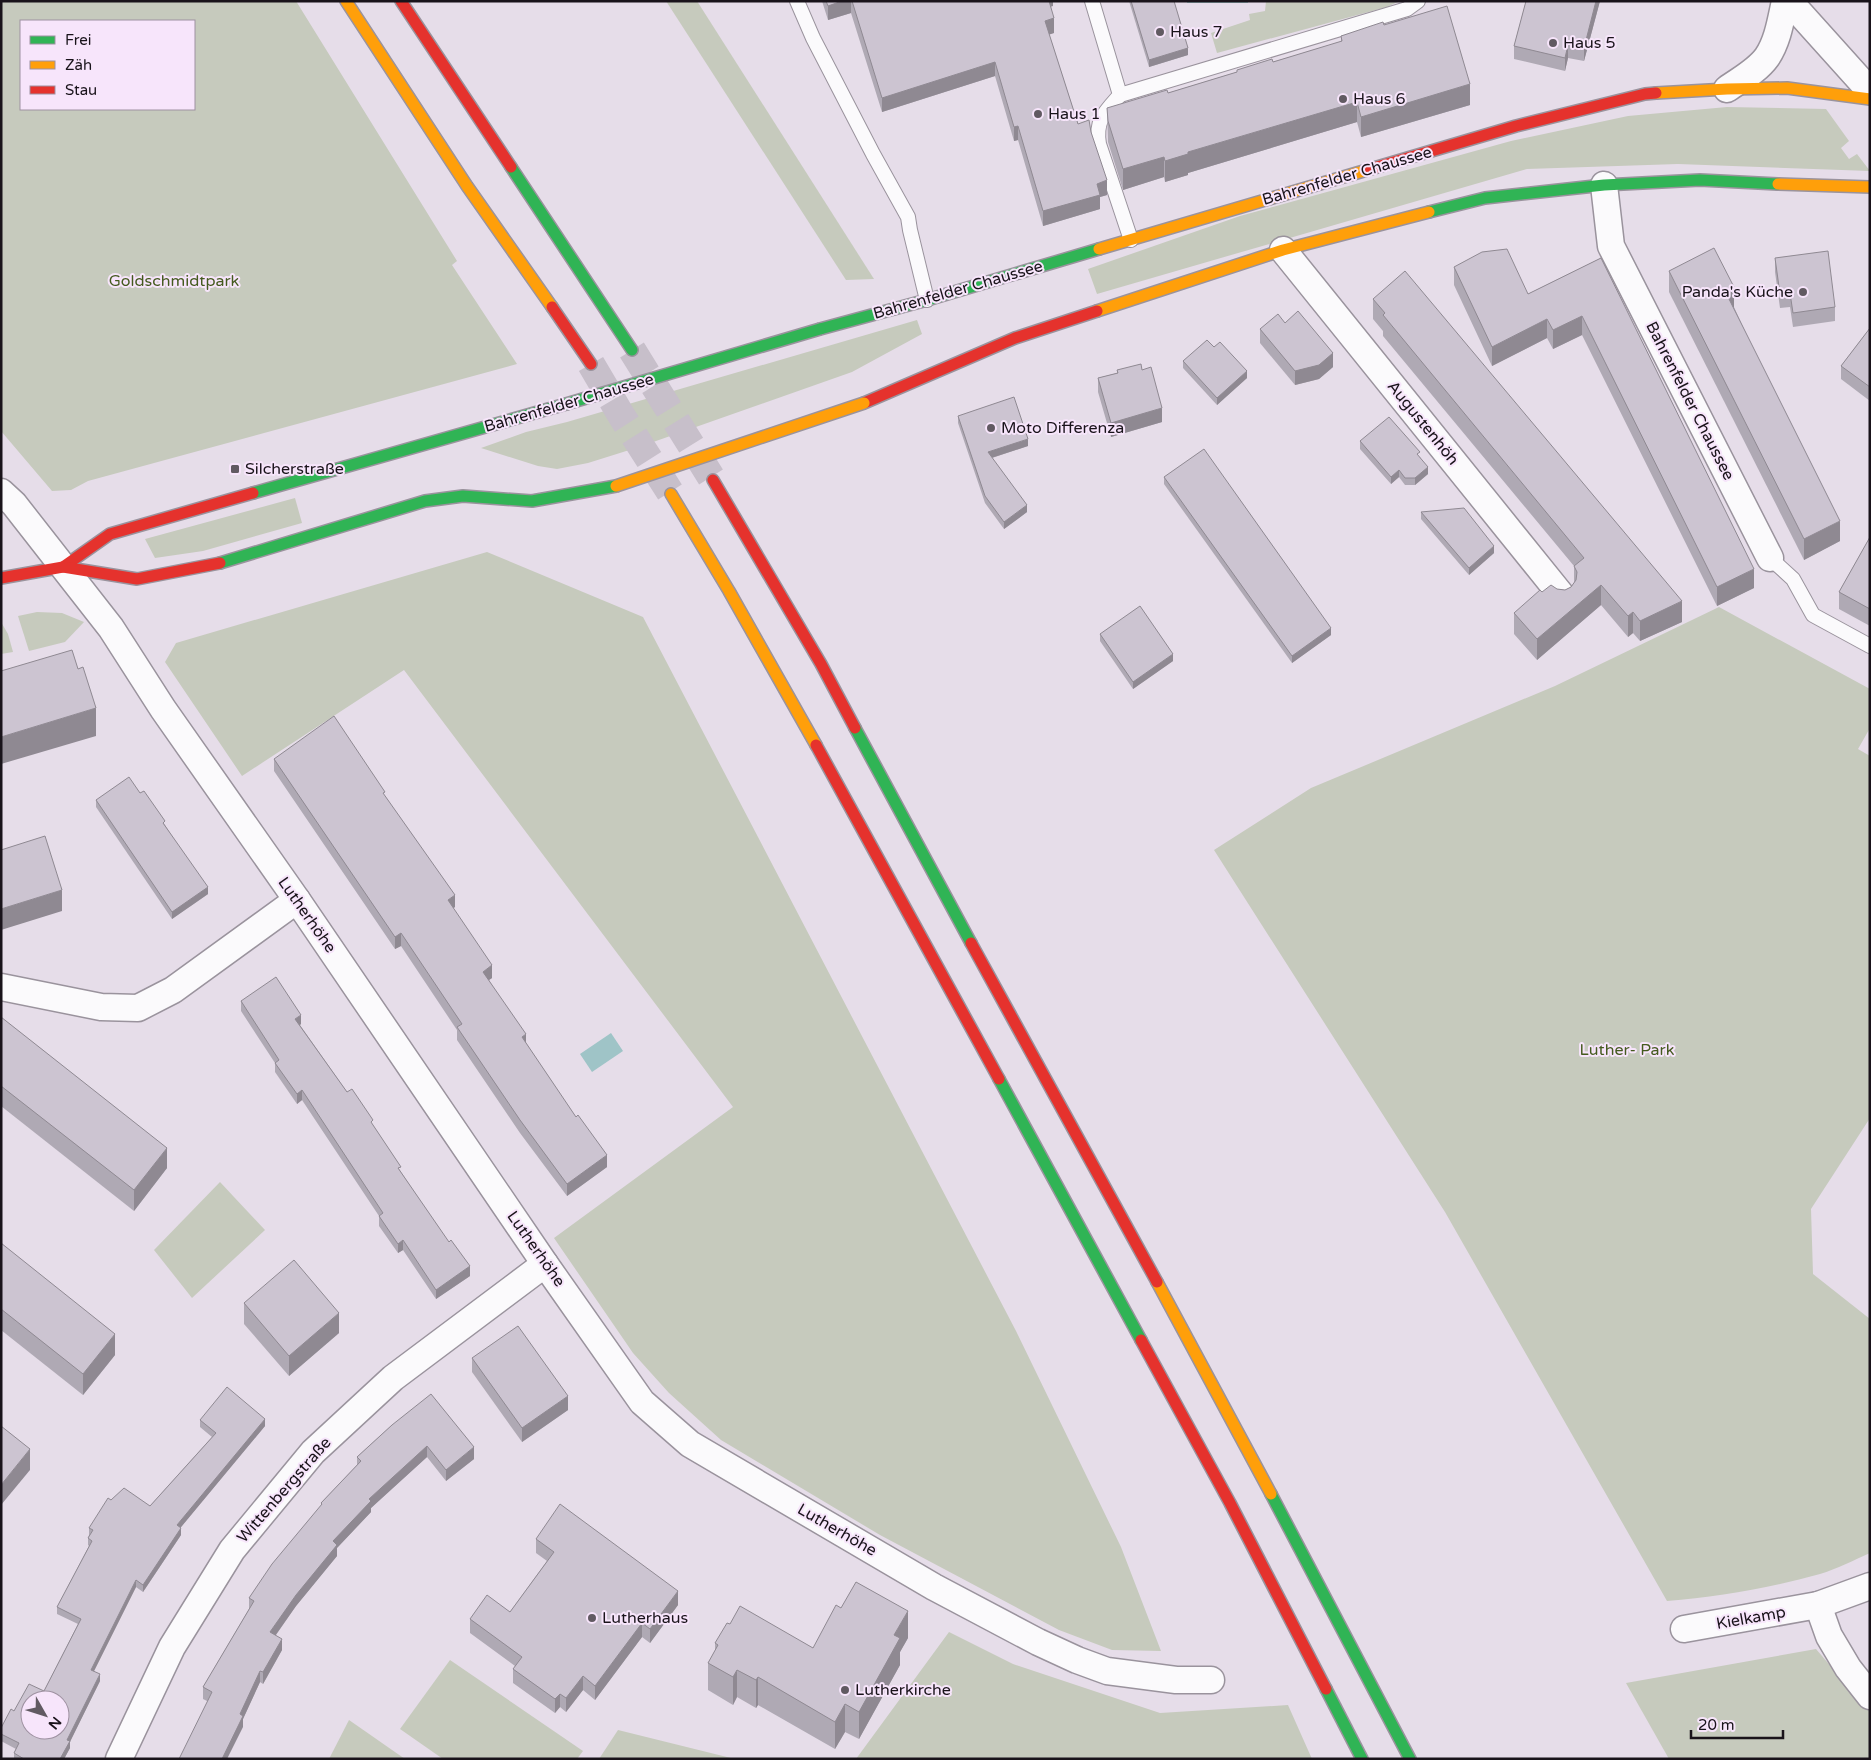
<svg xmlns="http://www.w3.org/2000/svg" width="1871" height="1760" font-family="'Varela Round',sans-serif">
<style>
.green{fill:#c6cabd;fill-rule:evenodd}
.water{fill:#9fc4c7}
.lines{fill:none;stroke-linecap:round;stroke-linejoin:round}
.highway-tunnel{stroke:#c7bfca;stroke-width:28;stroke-dasharray:28 14;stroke-linecap:butt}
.lane-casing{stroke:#9a939d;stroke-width:16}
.street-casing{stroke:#9a939d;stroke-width:29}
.fast-casing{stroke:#9a939d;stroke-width:14}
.slow-casing{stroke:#9a939d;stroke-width:14}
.jam-casing{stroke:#9a939d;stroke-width:14}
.lane{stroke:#fbfafc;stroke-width:14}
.street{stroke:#fbfafc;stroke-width:26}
.fast{stroke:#30b455;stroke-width:11}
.slow{stroke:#ff9f0a;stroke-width:11}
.jam{stroke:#e5322d;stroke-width:11}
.fast-bridge-casing{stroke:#9a939d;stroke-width:14;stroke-linecap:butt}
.slow-bridge-casing{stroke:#9a939d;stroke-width:14;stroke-linecap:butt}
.fast-bridge{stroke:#30b455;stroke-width:11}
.slow-bridge{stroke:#ff9f0a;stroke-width:11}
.wall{fill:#afa9b4}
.shaded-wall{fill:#8f8992}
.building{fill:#ccc4d1;stroke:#8f8992;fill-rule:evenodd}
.poi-dot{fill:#615a62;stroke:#f7e5fb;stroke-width:2}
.labels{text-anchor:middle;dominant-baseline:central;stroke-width:4;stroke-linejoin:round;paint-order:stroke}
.poi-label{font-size:16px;fill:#19131a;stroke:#f7e5fb;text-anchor:start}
.street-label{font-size:16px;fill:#19131a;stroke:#f7e5fb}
.park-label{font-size:16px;fill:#445a1e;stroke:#f7e5fb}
</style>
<rect width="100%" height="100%" fill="#e6dde9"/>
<g class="green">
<path d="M1 1H296L457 261 452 265 517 364 88 481 71 490 52 491 1 431ZM21 21H194V109H21Z"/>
<path d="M666 1H697L874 279 846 280Z"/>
<path d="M1266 1H1400L1387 7 1217 53 1211 33 1250 20 1249 14 1265 11Z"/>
<path d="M1727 107 1826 109 1849 141 1841 148 1849 159 1857 154 1870 171 1678 164 1527 169 1097 294 1088 269 1240 216 1511 141 1628 116Z"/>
<path d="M917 320 922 334 852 372 639 447 588 463 557 469 538 466 481 448 526 432 567 422Z"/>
<path d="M295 498 302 523 203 551 155 558 145 539Z"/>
<path d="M487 552 643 617 1016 1331 1121 1547 1161 1651 1112 1650 1059 1630 880 1535 721 1440 669 1393 633 1353 554 1238 733 1107 404 670 242 776 165 662 176 643Z"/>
<path d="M1719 607 1870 689V728L1858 749 1870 756V1118L1811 1209 1813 1274 1870 1319V1553C1854 1560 1837 1569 1820 1574 1770 1588 1718 1597 1667 1601L1445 1212 1214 850 1311 788 1555 686Z"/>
<path d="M37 612 62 613 84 622 65 642 29 651 18 616Z"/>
<path d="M1 622 8 634 13 652 1 654Z"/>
<path d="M220 1182 265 1230 192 1298 154 1250Z"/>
<path d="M949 1632 1013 1664 1160 1713 1288 1705 1312 1759H856Z"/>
<path d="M1816 1649 1870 1712V1759H1669L1626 1683Z"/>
<path d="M450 1660 583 1751 577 1759H443L400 1729Z"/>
<path d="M349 1720 405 1759H329Z"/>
<path d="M618 1730 735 1759H599Z"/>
</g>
<g class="water">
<rect x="1187" y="1" width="61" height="2"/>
<path d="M611 1033 623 1051 592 1072 580 1054Z"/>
</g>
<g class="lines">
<g class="highway-tunnel">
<path d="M632 350 711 477"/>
<path d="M591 364 621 415 670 492"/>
</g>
<g class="lane-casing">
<g id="lane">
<path d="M797 1 813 38 873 154 908 217 910 230 927 300"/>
<path d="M1092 1 1120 95 1407 9 1418 1"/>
<path d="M1120 95C1105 112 1095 120 1099 144L1131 240"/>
<path d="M1770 558 1793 579 1813 615 1870 646"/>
</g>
</g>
<g class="street-casing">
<g id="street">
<path d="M1789 1 1870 91"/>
<path d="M1727 89C1741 79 1757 71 1767 57 1778 41 1781 19 1785 1"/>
<path d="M1604 185 1611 246 1770 558"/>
<path d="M1283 250 1562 596"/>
<path d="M1 492 14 504 111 628 163 709 297 900 545 1264 642 1402 690 1444 934 1587 1038 1642 1077 1660 1107 1671 1176 1680H1211"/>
<path d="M1 987 101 1007 138 1008 173 990 297 900"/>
<path d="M1818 1605 1829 1636 1848 1668 1870 1696"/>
<path d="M1684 1629 1818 1605 1870 1586"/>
<path d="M119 1759 172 1647 232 1550 313 1452 393 1378 545 1264"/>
</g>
</g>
<g class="fast-casing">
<g id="fast">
<path d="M511 167 632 350"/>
<path d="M1429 212 1485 198 1604 185 1700 180 1778 184"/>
<path d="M820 329 927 300 1099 249"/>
<path d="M253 493 566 404"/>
<path d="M220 563 425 501 463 496 532 501 616 486"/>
<path d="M855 728 971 943"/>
<path d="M999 1079 1141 1340"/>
<path d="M1271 1494 1410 1759"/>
<path d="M1326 1689 1362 1759"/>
</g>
</g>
<g class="slow-casing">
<g id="slow">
<path d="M346 1 467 186 552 307"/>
<path d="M1656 93 1727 89 1787 88 1870 99"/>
<path d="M1778 184 1870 187"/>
<path d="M1099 249 1367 170"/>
<path d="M1097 311 1283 250 1429 212"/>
<path d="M671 494 729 591 816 745"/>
<path d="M1157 1282 1271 1494"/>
</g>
</g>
<g class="jam-casing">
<g id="jam">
<path d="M401 1 511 167"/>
<path d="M1367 170 1516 126 1645 94 1656 93"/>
<path d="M552 307 591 364"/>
<path d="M864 403 1015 338 1097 311"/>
<path d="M713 480 821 664 855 728"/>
<path d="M63 567 110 534 253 493"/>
<path d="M1 578 63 567 137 579 220 563"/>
<path d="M816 745 999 1079"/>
<path d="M971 943 1157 1282"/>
<path d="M1141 1340 1230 1503 1326 1689"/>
</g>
</g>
<use href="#lane" class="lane"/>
<use href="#street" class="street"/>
<use href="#fast" class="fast"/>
<use href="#slow" class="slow"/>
<use href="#jam" class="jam"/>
<g class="fast-bridge-casing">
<path id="fast-bridge" d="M566 404 820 329"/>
</g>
<g class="slow-bridge-casing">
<path id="slow-bridge" d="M616 486 864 403"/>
</g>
<use href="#fast-bridge" class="fast-bridge"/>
<use href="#slow-bridge" class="slow-bridge"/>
</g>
<g class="wall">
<path d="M822 1H1053V6H1051L1054 33 1049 34 1078 124 1091 132 1107 195 1100 197V209L1043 226 1018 140 1014 141 995 76 882 112 851 13 828 20Z"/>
<path d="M1129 1H1174L1188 55 1149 67Z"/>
<path d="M1526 1H1600L1584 61 1568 58 1565 71 1514 59V46Z"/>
<path d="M1384 25 1470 105 1361 137 1357 122 1188 173V175L1165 182 1164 177 1123 190 1108 142 1107 108 1168 93 1237 72V70L1273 62 1341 42V36Z"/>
<path d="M1601 258 1754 588 1717 606 1582 335 1553 349 1547 338 1492 366 1454 285V267L1528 294Z"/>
<path d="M1775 258 1835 307V321L1793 327 1790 307 1780 308 1775 272Z"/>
<path d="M1669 271 1734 307 1840 541 1804 560 1669 292Z"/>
<path d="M1373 299 1682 622 1640 641 1633 633 1628 637 1601 605 1537 660 1514 634V613L1542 592 1557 589 1565 590 1571 587 1574 583V566L1383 336V331L1373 319Z"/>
<path d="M1285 323 1333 367 1319 379 1295 385 1260 343V329Z"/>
<path d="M1870 328V401L1841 379V366Z"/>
<path d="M1214 347 1247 378 1217 405 1183 368V361Z"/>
<path d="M1117 370H1142L1162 422 1111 437 1098 392V378L1117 373Z"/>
<path d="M958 416 1028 446 992 458 1027 512 1004 529 985 503 958 423Z"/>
<path d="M1360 441 1420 457 1428 474 1415 485H1405L1399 477 1391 484 1360 449Z"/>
<path d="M1164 477 1331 635 1292 663 1164 484Z"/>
<path d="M1421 512 1494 553 1469 575 1421 519Z"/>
<path d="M1870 537V626L1839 609V592Z"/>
<path d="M1100 634 1173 661 1133 689 1100 641Z"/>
<path d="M274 759 385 796 455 907 453 908 492 978 489 980 526 1043 607 1167 567 1196 520 1133 457 1040V1030L401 946 395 949 274 771Z"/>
<path d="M140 793 165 825 208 894 172 919 96 807V800Z"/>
<path d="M241 1001 301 1024 300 1025 347 1092 373 1126 401 1172 470 1276 436 1299 403 1250 398 1253 379 1226V1216L302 1100 297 1104 275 1072V1063L241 1011Z"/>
<path d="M1 1017 167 1168 134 1211 1 1106Z"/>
<path d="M1 1243 115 1355 83 1395 1 1330Z"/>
<path d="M244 1303 339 1333 289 1376 244 1324Z"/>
<path d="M472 1358 568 1410 522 1442 472 1372Z"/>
<path d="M200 1420 265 1426 180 1528 181 1535 143 1592 136 1587 94 1671 100 1681 70 1741V1748L64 1759H14V1753L16 1749 1 1741V1728L14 1711 44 1691 78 1624 57 1614V1607L89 1546 88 1545V1538L89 1535V1528L111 1500 150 1506 212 1437 200 1427Z"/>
<path d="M392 1425 474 1459 446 1481 427 1457 371 1508V1512L337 1548V1556L296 1606 276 1635 282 1650 263 1684 260 1682 243 1719V1727L207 1701 203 1699V1687L249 1609V1598L321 1506V1503L357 1465V1457Z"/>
<path d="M536 1539 678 1605 650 1643 642 1637 595 1700 583 1690 566 1712 560 1707 555 1713 513 1683V1669L515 1666 470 1633V1619L510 1612 547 1561 536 1553Z"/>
<path d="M730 1624 813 1648 908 1638 900 1652V1665L859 1739 845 1732 835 1749 758 1705 756 1708 737 1697 733 1705 708 1690V1663L715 1651V1643Z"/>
</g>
<g class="shaded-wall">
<path d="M842 1H851V13L828 20V6Z"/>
<path d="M1047 1H1053V6L1047 8Z"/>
<path d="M1596 1H1600L1584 61V48Z"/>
<path d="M1054 18V33L1045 36V21Z"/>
<path d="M1568 45V58L1565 71V58Z"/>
<path d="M1188 48V55L1149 67V60Z"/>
<path d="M995 62V76L882 112V98Z"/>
<path d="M1470 84V105L1361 137V117Z"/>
<path d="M1357 102V122L1188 173V175L1165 182V161L1188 152Z"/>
<path d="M1018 126V140L1014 141V127Z"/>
<path d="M1164 157V177L1123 190V169Z"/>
<path d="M1107 180V195L1100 197V209L1043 226V211L1097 184Z"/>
<path d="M1734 287V307L1725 312V291Z"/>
<path d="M1582 316V335L1553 349V330Z"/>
<path d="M1547 319V338L1492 366V347Z"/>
<path d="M1333 353V367L1319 379 1295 385V371Z"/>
<path d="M1247 371V378L1217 405V398Z"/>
<path d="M1162 408V422L1111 437V423Z"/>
<path d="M1028 439V446L988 459V452Z"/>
<path d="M1428 467V474L1415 485V478Z"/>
<path d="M1399 470V477L1391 484V477Z"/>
<path d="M1027 505V512L1004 529V522Z"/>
<path d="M1840 521V541L1804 560V539Z"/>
<path d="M1494 546V553L1469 575V568Z"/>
<path d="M1754 569V588L1717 606V587Z"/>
<path d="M1601 585V605L1537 660V639Z"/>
<path d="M1682 601V622L1640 641V621Z"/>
<path d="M1633 612V633L1628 637V616Z"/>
<path d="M1331 628V635L1292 663V656Z"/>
<path d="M1173 654V661L1133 689V682Z"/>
<path d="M96 708V736L1 764V737Z"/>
<path d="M208 887V894L172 919V912Z"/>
<path d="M62 890V911L1 930V909Z"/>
<path d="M455 895V907L448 912V900Z"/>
<path d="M401 933V946L395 949V937Z"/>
<path d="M492 965V978L483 984V972Z"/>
<path d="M301 1015V1024L295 1028V1019Z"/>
<path d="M526 1034V1046L522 1037Z"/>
<path d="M302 1090V1100L297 1104V1094Z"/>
<path d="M167 1148V1168L134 1211V1190Z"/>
<path d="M607 1155V1167L567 1196V1184Z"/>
<path d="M403 1240V1250L398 1253V1244Z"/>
<path d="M470 1266V1276L436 1299V1290Z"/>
<path d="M339 1313V1333L289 1376V1356Z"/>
<path d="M115 1334V1355L83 1395V1374Z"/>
<path d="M568 1396V1410L522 1442V1428Z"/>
<path d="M265 1419V1426L177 1532V1525Z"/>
<path d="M427 1446V1457L371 1508V1512L337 1548V1556L296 1606 270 1643V1632L333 1541 369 1499Z"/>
<path d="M474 1447V1459L446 1481V1470Z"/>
<path d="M30 1449V1470L1 1505V1485Z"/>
<path d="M181 1528V1535L143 1592V1585Z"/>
<path d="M136 1580V1587L91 1677V1670Z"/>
<path d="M678 1591V1605L650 1643V1629Z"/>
<path d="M908 1611V1638L900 1652V1665L859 1739V1712L894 1635Z"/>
<path d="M642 1623V1637L595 1700V1686Z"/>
<path d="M282 1639V1650L263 1684V1672Z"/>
<path d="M737 1670V1697L733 1705V1677Z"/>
<path d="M260 1671V1682L243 1719V1727L227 1759H222L240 1714Z"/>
<path d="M100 1674V1681L70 1742V1748L64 1759H60L67 1740Z"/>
<path d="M583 1676V1690L566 1712V1698Z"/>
<path d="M758 1677V1705L756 1708V1680Z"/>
<path d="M560 1694V1707L555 1713V1699Z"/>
<path d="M845 1704V1732L835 1749V1722Z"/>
</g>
<g class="building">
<path d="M826 1H842L828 6Z"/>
<path d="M852 1H1049L1054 18 1045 21 1078 124 1089 120 1091 132 1107 180 1097 184 1100 195 1043 211 1018 126 1014 127 995 62 882 98Z"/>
<path d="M1131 1H1174L1188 48 1149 60Z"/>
<path d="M1526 1H1596L1584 48 1568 45 1565 58 1514 46Z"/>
<path d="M1447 6 1470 84 1361 117 1357 102 1188 152V154L1165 161 1164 157 1123 169 1108 121 1107 108 1167 90 1168 93 1237 72V70L1272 59 1273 62 1342 41 1341 36 1383 22 1384 25Z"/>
<path d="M1714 248 1734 287 1725 291 1840 521 1804 539 1669 271Z"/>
<path d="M1507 249 1528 294 1601 258 1754 569 1717 587 1582 316 1553 330 1547 319 1492 347 1454 267 1482 252Z"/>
<path d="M1828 251 1835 307 1793 313 1790 293 1780 294 1775 258Z"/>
<path d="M1405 271 1682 601 1640 621 1633 612 1628 616 1601 585 1537 639 1514 613 1540 590 1542 592 1551 585 1557 589 1565 590 1571 587 1576 580 1577 572 1574 566 1584 558 1383 315 1385 313 1373 299Z"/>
<path d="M1298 311 1333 353 1319 365 1295 371 1260 329 1278 314 1285 323Z"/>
<path d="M1870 328V387L1841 366Z"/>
<path d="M1207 340 1214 347 1220 342 1247 371 1217 398 1183 361Z"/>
<path d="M1141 364 1142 370 1151 367 1162 408 1111 423 1098 378 1118 373 1117 370Z"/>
<path d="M1014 397 1028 439 988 452 1027 505 1004 522 985 496 958 416Z"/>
<path d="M1389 417 1420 452 1417 454 1428 467 1415 478H1405L1399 470 1391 477 1360 441Z"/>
<path d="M1204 449 1331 628 1292 656 1164 477Z"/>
<path d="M1464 508 1494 546 1469 568 1421 512Z"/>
<path d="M1870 537V609L1839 592Z"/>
<path d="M1140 606 1173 654 1133 682 1100 634Z"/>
<path d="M72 650 78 669 83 667 96 708 1 737V671Z"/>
<path d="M334 716 385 792 383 793 455 895 448 900 492 965 483 972 526 1034 522 1037 576 1117 578 1115 607 1155 567 1184 520 1120 457 1027 462 1024 401 933 395 937 274 759Z"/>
<path d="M129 777 140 793 144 791 165 821 163 823 208 887 172 912 96 800Z"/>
<path d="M45 836 62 890 1 909V850Z"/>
<path d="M276 977 301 1015 295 1019 347 1092 352 1089 373 1120 371 1122 401 1167 398 1168 449 1242 451 1240 470 1266 436 1290 403 1240 398 1244 379 1216 383 1213 302 1090 297 1094 275 1063 279 1060 241 1001Z"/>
<path d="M1 1017 167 1148 134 1190 1 1086Z"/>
<path d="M1 1243 115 1334 83 1374 1 1309Z"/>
<path d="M294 1260 339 1313 289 1356 244 1303Z"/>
<path d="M518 1326 568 1396 522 1428 472 1358Z"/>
<path d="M227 1387 265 1419 177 1525 181 1528 143 1585 136 1580 91 1670 100 1674 67 1740 70 1741 60 1759H24L14 1753 19 1743 1 1734V1728L11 1709 14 1711 29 1684 44 1691 81 1619 57 1607 92 1541 88 1538 93 1530 89 1528 108 1498 111 1500 124 1488 150 1506 216 1433 200 1420ZM30 1700H60V1730H30Z"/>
<path d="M431 1394 474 1447 446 1470 427 1446 369 1499 371 1501 333 1541 337 1545 296 1595 270 1632 282 1639 263 1672 260 1671 240 1714 243 1716 222 1759H179L212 1692 203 1687 254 1601 249 1598 272 1564 322 1504 321 1503 361 1461 357 1457 392 1425Z"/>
<path d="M1 1426 30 1449 1 1485Z"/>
<path d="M560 1504 678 1591 650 1629 642 1623 595 1686 583 1676 566 1698 560 1694 555 1699 513 1669 522 1657 470 1619 487 1595 510 1612 554 1552 536 1539Z"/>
<path d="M856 1582 908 1611 894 1635 900 1638 859 1712 845 1704 835 1722 758 1677 756 1680 737 1670 733 1677 708 1663 718 1645 715 1643 727 1623 730 1624 740 1606 813 1648 836 1605 841 1608Z"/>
</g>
<g class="poi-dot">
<circle cx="1160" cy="32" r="5"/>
<circle cx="1553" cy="43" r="5"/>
<circle cx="1343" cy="99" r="5"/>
<circle cx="1038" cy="114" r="5"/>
<circle cx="1803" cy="292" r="5"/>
<circle cx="991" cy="428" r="5"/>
<rect x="230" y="464" width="10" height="10" rx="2.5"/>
<circle cx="592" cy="1618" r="5"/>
<circle cx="845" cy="1690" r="5"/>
</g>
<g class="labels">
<g class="poi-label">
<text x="1170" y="32">Haus 7</text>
<text x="1563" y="43">Haus 5</text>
<text x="1353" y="99">Haus 6</text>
<text x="1048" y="114">Haus 1</text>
<text x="1793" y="292" text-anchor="end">Panda's Küche</text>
<text x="1001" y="428">Moto Differenza</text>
<text x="245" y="469">Silcherstraße</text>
<text x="602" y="1618">Lutherhaus</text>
<text x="855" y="1690">Lutherkirche</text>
</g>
<g class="street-label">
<text transform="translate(1347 176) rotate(-16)">Bahrenfelder Chaussee</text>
<text transform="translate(958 290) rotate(-16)">Bahrenfelder Chaussee</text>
<text transform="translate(1690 401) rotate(63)">Bahrenfelder Chaussee</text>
<text transform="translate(569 403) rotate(-16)">Bahrenfelder Chaussee</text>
<text transform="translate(1423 423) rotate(51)">Augustenhöh</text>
<text transform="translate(307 915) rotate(55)">Lutherhöhe</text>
<text transform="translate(536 1249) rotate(55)">Lutherhöhe</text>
<text transform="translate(284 1490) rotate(-49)">Wittenbergstraße</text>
<text transform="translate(837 1530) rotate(30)">Lutherhöhe</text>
<text transform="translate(1751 1618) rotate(-10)">Kielkamp</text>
</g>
<g class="park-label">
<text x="174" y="281">Goldschmidtpark</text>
<text x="1627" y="1050">Luther- Park</text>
</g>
</g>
<rect width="1871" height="1760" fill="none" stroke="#19131a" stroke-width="5"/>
<rect x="20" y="20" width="175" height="90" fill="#f7e5fb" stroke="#9e91a1"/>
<rect x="30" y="36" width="25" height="8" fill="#30b455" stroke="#9e91a1"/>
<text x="65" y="45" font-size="15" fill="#19131a">Frei</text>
<rect x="30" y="61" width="25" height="8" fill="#ff9f0a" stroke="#9e91a1"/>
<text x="65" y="70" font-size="15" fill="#19131a">Zäh</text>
<rect x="30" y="86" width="25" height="8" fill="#e5322d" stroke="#9e91a1"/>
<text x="65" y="95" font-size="15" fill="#19131a">Stau</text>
<g transform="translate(45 1715) rotate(129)"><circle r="24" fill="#f7e5fb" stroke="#9e91a1"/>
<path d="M0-4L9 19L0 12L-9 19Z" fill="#615a62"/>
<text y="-8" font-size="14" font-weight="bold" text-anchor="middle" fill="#19131a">N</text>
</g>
<path d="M1691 1730v8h92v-8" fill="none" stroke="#19131a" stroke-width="2.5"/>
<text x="1698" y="1730" font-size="15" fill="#19131a" stroke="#f7e5fb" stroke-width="4" paint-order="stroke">20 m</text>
</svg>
